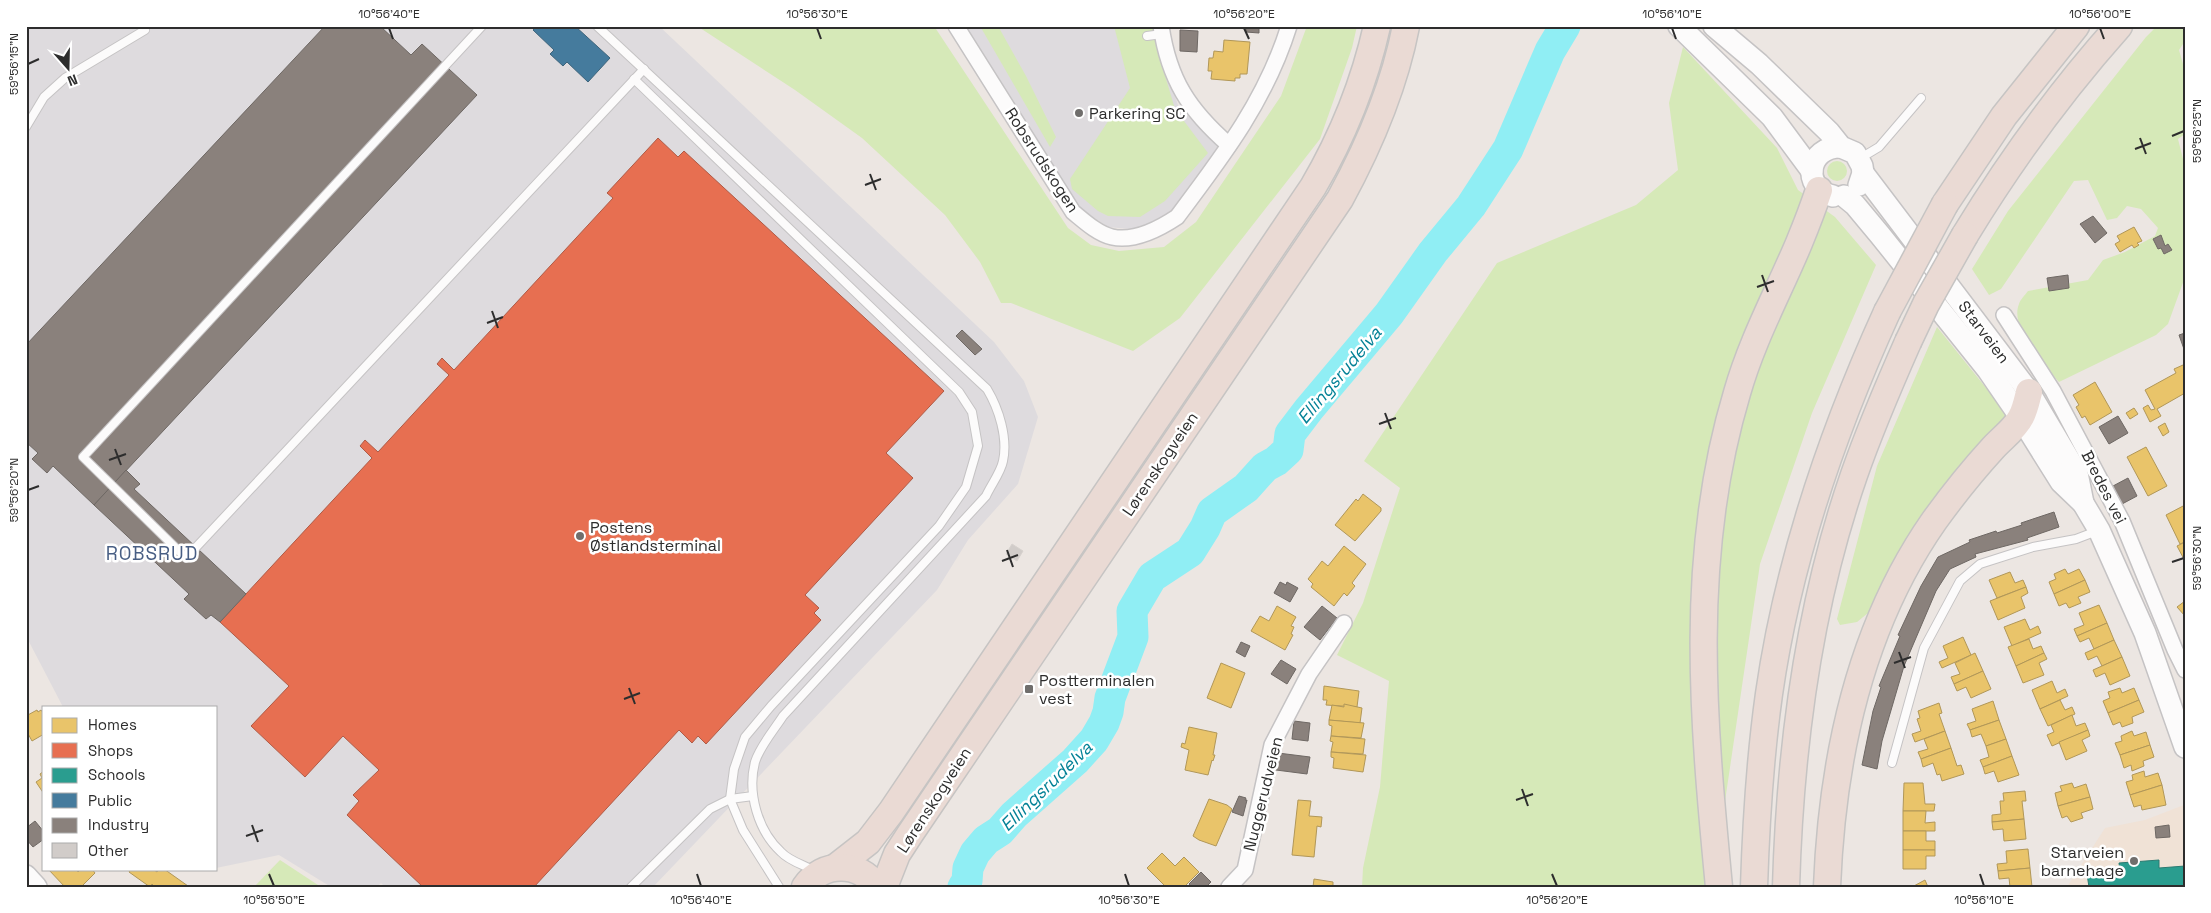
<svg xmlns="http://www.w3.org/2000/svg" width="2211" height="913" font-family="'Space Grotesk',sans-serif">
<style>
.industrial{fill:#dedbde}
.education{fill:#f0e2d6}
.green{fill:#d6e9b8}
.homes{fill:#e9c46a;stroke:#b19758}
.shops{fill:#e76f51;stroke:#af5b46}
.schools{fill:#2a9d8f;stroke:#2b7b72}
.public{fill:#457b9d;stroke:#3e647b}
.industry{fill:#8a817c;stroke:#6e6864}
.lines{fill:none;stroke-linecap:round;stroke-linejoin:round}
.river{stroke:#90eef4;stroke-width:31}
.building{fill:#d1ccc9;stroke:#d7d2ce}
.lane-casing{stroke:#c5c3c4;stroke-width:10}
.street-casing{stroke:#c5c3c4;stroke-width:18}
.secondary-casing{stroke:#c5c3c4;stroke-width:24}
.highway-casing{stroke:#c6c4c3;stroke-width:29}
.lane{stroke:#fcfbfb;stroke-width:8}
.street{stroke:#fcfbfb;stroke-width:15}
.secondary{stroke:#fcfbfb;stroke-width:21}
.highway{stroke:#eadad4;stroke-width:26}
.highway-bridge-casing{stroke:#c6c4c3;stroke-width:29;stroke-linecap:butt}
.highway-bridge{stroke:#eadad4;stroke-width:26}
.ticks{fill:none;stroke:#2d2d2d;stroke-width:2}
.poi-dot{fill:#706e6c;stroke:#fff;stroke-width:2}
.labels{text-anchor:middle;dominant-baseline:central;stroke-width:5;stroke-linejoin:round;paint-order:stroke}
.poi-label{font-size:16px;fill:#2d2d2d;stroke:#fff;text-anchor:start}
.street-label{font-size:16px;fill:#2d2d2d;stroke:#fff}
.water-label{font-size:18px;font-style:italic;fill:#038196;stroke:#fff}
.quarter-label{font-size:19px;letter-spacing:1px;fill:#485e84;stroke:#fff}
.neatline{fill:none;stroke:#2d2d2d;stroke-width:2}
.ticks-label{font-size:12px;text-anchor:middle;fill:#2d2d2d}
</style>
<rect width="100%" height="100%" fill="#ece6e2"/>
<g class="industrial">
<path d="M26 26H659L994 342 1024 381 1038 417 1018 484 968 540 937 590 653 887H385L381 883 377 887H331L279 855 216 868V707H63L26 636Z"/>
<path d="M962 26H1160L1162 58 1179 108 1225 149 1176 211 1141 230 1108 227 1084 211 1064 193Z"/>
</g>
<path class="education" d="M2184 805 2185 887H2067L2105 828 2145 820Z"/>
<g class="green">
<path d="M697 26H934L1068 228 1091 245 1119 251 1164 247 1196 222 1281 96 1307 26H1357L1352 48 1320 139 1180 318 1133 351 1011 303H1001L980 262 945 215 862 138 795 90Z"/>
<path d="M980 26H998L1026 76 1056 137 1050 147Z"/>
<path d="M1114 26H1158V52L1175 109 1208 153 1165 201 1140 217 1108 216 1098 211 1072 189 1070 179 1130 88Z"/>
<path d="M2157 26H2185V41L2179 50 2185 71V134L2178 139 2185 167V277L2168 324 2156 335 2059 382C2045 366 2009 328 2019 304 2020 300 2025 295 2028 291L2088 280 2103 260 2125 252 2155 236 2158 228 2141 209 2127 206 2117 218 2107 220 2088 180 2074 181 2001 289 1989 295 1972 269 2008 211 2146 37Z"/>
<path d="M1683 47 1777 148 1798 190 1835 217 1876 265 1812 413 1760 564 1724 808 1721 887H1362L1363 868 1380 787 1389 681 1337 655 1363 603 1400 488 1364 461 1497 263 1636 205 1678 170 1669 103Z"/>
<circle cx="1837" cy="171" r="10"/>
<path d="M1937 327 2007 414 1946 490 1868 613 1857 622 1840 625 1837 619 1877 466Z"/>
<path d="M280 860 321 887H254Z"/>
</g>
<g class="homes">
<path d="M1224 40 1250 42 1247 74H1240V78H1235V81L1211 79 1212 71H1208L1209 58H1213L1214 51 1223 52Z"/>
<path d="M2134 227 2142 241 2137 243 2139 245 2134 248 2132 245 2120 252 2115 244 2120 241 2117 236Z"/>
<path d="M2183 365 2185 368V393L2157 409 2161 416 2150 422 2143 408 2148 405 2151 410 2155 409 2145 390 2176 373 2174 369Z"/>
<path d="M2095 382 2112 412 2090 425 2085 416 2082 418 2076 407 2079 405 2073 395Z"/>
<path d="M2134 408 2138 414 2130 419 2126 413Z"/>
<path d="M2165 423 2169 432 2163 436 2158 427Z"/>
<path d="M2146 447 2167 486 2148 496 2127 457Z"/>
<path d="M1363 494 1381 508V511L1355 541 1335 525 1356 499 1358 501Z"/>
<path d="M2185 505V542L2180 544 2166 515Z"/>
<path d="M2185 542V561L2177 546Z"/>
<path d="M1344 546 1366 564 1352 583 1355 586 1347 596 1344 593 1334 606 1311 587 1313 584 1308 579 1322 561 1328 566Z"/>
<path d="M2065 569 2068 574 2079 569 2085 580 2054 594 2049 582 2056 579 2054 574Z"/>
<path d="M2010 572 2015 583 2023 580 2026 587 1997 598 1989 580Z"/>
<path d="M2085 580 2090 592 2078 597 2081 603 2069 608 2066 603 2059 606 2054 594Z"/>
<path d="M2026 587 2028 593 2021 597 2025 608 1998 620 1990 601Z"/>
<path d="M2185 601V616L2177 607Z"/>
<path d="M2099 605 2107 623 2077 636 2074 629 2084 625 2079 613Z"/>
<path d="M1277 606 1296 617 1291 626 1294 627 1291 634 1293 635 1285 650 1251 631 1260 616 1269 621Z"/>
<path d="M2025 619 2030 630 2038 626 2041 633 2012 646 2004 627Z"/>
<path d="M2107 623 2114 640 2094 649 2089 638 2080 642 2077 636Z"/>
<path d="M1963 637 1971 655 1942 668 1939 662 1948 658 1943 646Z"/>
<path d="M2029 639 2033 649 2041 646 2044 653 2016 666 2008 647Z"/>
<path d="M2114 640 2122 657 2102 666 2097 656 2088 660 2085 653Z"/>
<path d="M1975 653 1983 671 1954 684 1951 677 1960 674 1955 663Z"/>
<path d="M2044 653 2047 659 2039 663 2044 675 2023 683 2016 666Z"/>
<path d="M2122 657 2130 676 2110 685 2105 673 2096 677 2093 670Z"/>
<path d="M1221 663 1245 673 1231 708 1207 698Z"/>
<path d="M1983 671 1991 689 1971 698 1966 687 1957 691 1954 684Z"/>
<path d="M2052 681 2057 693 2065 689 2068 696 2040 709 2032 690Z"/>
<path d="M1324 686 1359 691 1357 707 1326 705 1327 700H1323Z"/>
<path d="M2120 688 2122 693 2134 688 2139 700 2108 713 2103 701 2110 698 2108 692Z"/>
<path d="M2060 700 2065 710 2072 707 2075 714 2048 726 2040 709Z"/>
<path d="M2139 700 2144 712 2132 717 2133 723 2122 727 2120 722 2113 725 2108 713Z"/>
<path d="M1993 701 1999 720 1970 730 1967 724 1976 721 1972 709Z"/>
<path d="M1939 703 1942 713 1939 714 1945 731 1915 742 1912 734 1921 731 1917 719 1920 718 1918 711Z"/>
<path d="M1344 704 1362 708 1360 723 1329 720 1332 705 1344 707Z"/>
<path d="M37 710 38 712 41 710 44 714V734L32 741 26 730V716Z"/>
<path d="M2072 715 2076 726 2085 723 2088 730 2052 746 2047 735 2054 732 2051 725Z"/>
<path d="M1329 720 1364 723 1361 738 1331 736 1332 726 1329 725Z"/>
<path d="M1999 720 2006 739 1986 746 1981 734 1972 737 1970 730Z"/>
<path d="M1189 727 1217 733 1213 755H1215L1213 761 1212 760 1208 775 1185 770 1189 750 1181 747 1182 743 1185 744Z"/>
<path d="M2088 730 2090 736 2082 740 2087 751 2066 760 2059 742Z"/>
<path d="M1945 731 1951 748 1921 759 1918 752 1928 749 1924 739Z"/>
<path d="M2132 731 2134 736 2146 732 2150 745 2120 755 2115 743 2122 741 2121 736Z"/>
<path d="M1331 736 1365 739 1363 754 1331 752 1333 742 1330 741Z"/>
<path d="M2006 739 2012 756 1983 767 1980 760 1989 757 1986 746Z"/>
<path d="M2150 745 2154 757 2143 761 2144 766 2132 771 2131 765 2124 768 2120 755Z"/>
<path d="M1951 748 1957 766 1961 765 1964 774 1942 781 1940 774 1937 775 1933 763 1923 767 1921 759Z"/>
<path d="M1331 752 1366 755 1363 772 1333 768 1334 758 1331 757Z"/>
<path d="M2012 756 2019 775 1998 782 1994 771 1985 774 1983 767Z"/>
<path d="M44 771V794L36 782 42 778 40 774Z"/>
<path d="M2144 771 2145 777 2158 773 2162 785 2130 795 2126 782 2133 780 2132 775Z"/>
<path d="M1904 783H1923L1925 804H1935L1934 811H1903Z"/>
<path d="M2072 783 2074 788 2086 784 2090 797 2058 806 2055 793 2062 791 2060 786Z"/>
<path d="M2162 785 2166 805 2142 810 2141 805 2134 807 2130 795Z"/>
<path d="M2025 791 2026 801H2022L2024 819 1992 822V815L2001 814 2000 801H2004L2003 793Z"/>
<path d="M2090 797 2093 809 2081 813 2083 818 2071 822 2067 816 2062 818 2058 806Z"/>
<path d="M1209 799 1227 805 1232 809 1216 846 1199 840 1193 836Z"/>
<path d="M1298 800 1311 801 1309 816 1322 817 1321 827 1317 826 1314 857 1292 855Z"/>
<path d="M1903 811H1926L1925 823 1935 822V831H1903Z"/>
<path d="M2024 819 2026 839 2004 841 2003 829 1993 830 1992 822Z"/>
<path d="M1903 831H1926V841H1935V850H1903Z"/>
<path d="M2028 849 2030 868 1998 871 1997 864 2007 863 2006 851Z"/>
<path d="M1903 850H1935V856H1926V869H1903Z"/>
<path d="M1162 853 1175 866 1184 857 1199 872 1184 887H1166L1147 868Z"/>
<path d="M2030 868 2032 887H2010L2009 878 1999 879 1998 871Z"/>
<path d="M48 869H76L78 872 81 869H92L95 873 81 887H65Z"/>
<path d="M131 869H153L157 872 159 869H164L188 886 155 887 152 884 150 887 129 872Z"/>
<path d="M1314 879 1333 882V887H1313Z"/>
<path d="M1925 880 1928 887H1912Z"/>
</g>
<path class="shops" d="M658 138 678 157 684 151 944 391 886 453 913 478 805 595 819 608 814 613 821 620 706 744 698 736 692 743 679 730 534 887H423L347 815 359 801 353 795 379 770 343 736 305 777 251 726 289 686 220 622 372 458 360 446 365 440 378 452 449 375 437 364 442 358 454 370 613 198 607 193Z"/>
<path class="schools" d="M2159 860V868L2185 866V887H2089L2087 874 2120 871 2119 863Z"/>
<path class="public" d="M537 26H575L610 58 588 82 567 62 563 66 550 54 554 50 533 30Z"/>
<g class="industry">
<path d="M325 26H380L411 55 422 44 477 95 94 505 53 466 47 473 32 459 38 453 26 442V345Z"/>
<path d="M1246 26H1262V28H1259V33L1246 32Z"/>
<path d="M1180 30 1198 31 1197 52 1180 51Z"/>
<path d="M2093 216 2107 233 2095 243 2080 224Z"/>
<path d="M2161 235 2165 246 2168 244 2172 250 2164 254 2161 248 2158 249 2153 239Z"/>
<path d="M2068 275 2069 288 2049 291 2047 278Z"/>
<path d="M962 330 982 349 975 355 956 336Z"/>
<path d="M2185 333V352L2179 335Z"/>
<path d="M2118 416 2128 433 2109 444 2099 427Z"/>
<path d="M126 470 140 484 134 489 246 594 220 622 211 615 206 619 184 599 189 594 94 505Z"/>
<path d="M2128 478 2137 496 2122 504 2113 486Z"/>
<path d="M2054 512 2059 527 2027 538 2028 540 1975 554 1976 557 1950 569 1936 591 1904 666 1882 741 1877 769 1862 765 1873 711 1881 687 1879 686 1900 636 1898 635 1921 586 1938 557 1970 542 1969 540 1996 531 1997 533 2022 525 2021 523Z"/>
<path d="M1280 582 1286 585 1287 582 1298 588 1290 602 1274 593Z"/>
<path d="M1322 606 1337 618 1320 640 1304 627Z"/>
<path d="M1241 642 1250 646 1245 657 1236 652Z"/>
<path d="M1281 660 1296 669 1287 684 1271 674Z"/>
<path d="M1294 721 1310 723 1308 741 1292 739Z"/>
<path d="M1278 753 1310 757 1307 774 1276 770Z"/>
<path d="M1239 796 1246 798 1245 800H1247L1243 816 1232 812Z"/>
<path d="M35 821 44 832V839L33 847 26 839V828Z"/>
<path d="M2169 825 2170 837 2156 838 2155 827Z"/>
<path d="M1201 872 1211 882 1206 887H1192L1189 884Z"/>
</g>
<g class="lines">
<path class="river" d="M963 887 967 881 968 868 975 853 986 840 1000 831 1014 815 1075 761 1094 740 1104 723 1108 712 1110 698 1133 637 1132 611 1152 577 1190 552 1205 528 1212 512 1246 488 1265 467 1276 461 1288 450 1290 434 1309 409 1389 314 1433 252 1471 206 1508 149 1550 51 1565 26"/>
</g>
<path class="building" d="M1012 544 1023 551 1017 561 1006 554Z"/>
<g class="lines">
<g class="lane-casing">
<g id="lane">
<path d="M482 26 83 457 186 558 644 69"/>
<path d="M597 26 987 389C999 409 1008 438 1003 461 1001 472 991 485 986 496L783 716C774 730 760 746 755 762 747 793 758 831 781 852 789 861 804 865 815 871"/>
<path d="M1147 36 1162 34"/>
<path d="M634 79 959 392 972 412 978 446 966 487 939 526 771 706 745 737 734 769 730 799 743 830 779 887"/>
<path d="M26 127 44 97 65 78 145 30"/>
<path d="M1859 159 1879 147 1921 98"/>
<path d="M1892 763 1924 648 1960 581 1980 564 2033 547 2076 539 2097 531"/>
<path d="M631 887 710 809 730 799 753 796"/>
</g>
</g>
<g class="street-casing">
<g id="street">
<path d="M956 26 1073 212C1084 221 1098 234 1112 237 1135 242 1159 229 1177 217 1223 156 1266 100 1289 26"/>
<path d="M1161 26C1169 80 1189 110 1229 145"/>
<path d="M2004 315 2053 391 2122 521 2175 650 2185 670"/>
<path d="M1229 887 1245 870 1272 745 1309 674 1344 623"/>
</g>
</g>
<g class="secondary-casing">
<g id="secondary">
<path d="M1679 26 1772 117 1812 171"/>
<path d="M1714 26 1759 64 1829 132 1841 147 1855 153 1862 166 1863 173 1859 185"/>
<path d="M1863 173 2029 392 2077 473 2083 503"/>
<path d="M1833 196C1800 188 1808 146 1841 147"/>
<path d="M1844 196 1855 205 1880 235 1988 370 2021 418 2061 482 2083 503 2099 530 2145 633 2185 747"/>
<path d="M26 876 36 887"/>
</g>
</g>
<g class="highway-casing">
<g id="highway">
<path d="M1945 204 2004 116 2076 26"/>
<path d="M1965 235C2010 161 2061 91 2119 26"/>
<path d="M836 867 868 842 891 812 1313 187C1343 136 1364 84 1377 26"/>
<path d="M805 887C823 861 859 861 877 887"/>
<path d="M884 887 897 854 910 834 1340 199C1370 144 1394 88 1406 26"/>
<path d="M1719 887C1703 720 1688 556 1737 393 1752 340 1778 293 1799 243 1806 226 1813 208 1819 190"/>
<path d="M1754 887C1756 823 1760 758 1769 694 1788 561 1831 435 1887 312"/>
<path d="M1786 887C1790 747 1808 607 1854 475 1870 429 1889 385 1908 342"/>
<path d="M1827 887C1832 760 1860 627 1934 521 1952 496 1972 471 1993 448 2002 438 2015 429 2021 417 2025 410 2027 400 2029 392"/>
</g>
</g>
<use href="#lane" class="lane"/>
<use href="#street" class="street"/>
<use href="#secondary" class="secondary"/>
<use href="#highway" class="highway"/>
<g class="highway-bridge-casing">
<g id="highway-bridge">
<path d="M1887 312 1945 204"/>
<path d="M1908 342 1926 304 1965 235"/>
</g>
</g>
<use href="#highway-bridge" class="highway-bridge"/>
</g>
<path class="ticks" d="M389 28 393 39M817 28 821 39M1244 28 1249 39M1672 28 1676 39M2100 28 2104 39M28 64 39 59M2172 136 2184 131M2140 138 2146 154M2135 149 2151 143M870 174 876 190M865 185 881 179M1762 275 1768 292M1757 287 1774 281M492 311 498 328M487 323 503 317M1385 413 1391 429M1379 424 1396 418M115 449 121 465M109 460 126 454M28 490 39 486M1007 550 1013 567M1002 561 1018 555M2172 562 2184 558M1899 652 1905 668M1894 663 1911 657M629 688 635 704M624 699 640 693M1522 789 1528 806M1516 800 1533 794M252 825 258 842M246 836 263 830M269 874 274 886M697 874 701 886M1125 874 1129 886M1552 874 1557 886M1980 874 1984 886"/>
<g class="poi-dot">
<circle cx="1079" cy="113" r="5"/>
<circle cx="580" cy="536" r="5"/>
<rect x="1024" y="684" width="10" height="10" rx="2.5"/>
<circle cx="2134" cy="861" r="5"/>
</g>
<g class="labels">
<g class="poi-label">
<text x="1089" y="113">Parkering SC</text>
<text x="590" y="527">Postens<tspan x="590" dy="18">Østlandsterminal</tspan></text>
<text x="1039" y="680">Postterminalen<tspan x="1039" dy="18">vest</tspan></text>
<text x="2124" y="852" text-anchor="end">Starveien<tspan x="2124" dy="18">barnehage</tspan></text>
</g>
<g class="street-label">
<text transform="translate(1042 160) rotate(57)">Robsrudskogen</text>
<text transform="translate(1984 332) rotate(53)">Starveien</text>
<text transform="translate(1160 464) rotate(-56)">Lørenskogveien</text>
<text transform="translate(2104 487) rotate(63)">Bredes vei</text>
<text transform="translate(1263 794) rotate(-76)">Nuggerudveien</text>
<text transform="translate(934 800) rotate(-57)">Lørenskogveien</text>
</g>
<g class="water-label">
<text transform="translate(1339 375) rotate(-50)">Ellingsrudelva</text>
<text transform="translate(1046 786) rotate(-44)">Ellingsrudelva</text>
</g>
<g class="quarter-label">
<text x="152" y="553">ROBSRUD</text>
</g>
</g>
<rect width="2211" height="913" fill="none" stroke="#ffffff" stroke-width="55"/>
<rect x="42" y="706" width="175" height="165" fill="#ffffff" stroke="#ababab"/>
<rect x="52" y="718" width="25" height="15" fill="#e9c46a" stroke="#ababab"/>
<text x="88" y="730" font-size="15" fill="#2d2d2d">Homes</text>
<rect x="52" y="743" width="25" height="15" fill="#e76f51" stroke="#ababab"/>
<text x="88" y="756" font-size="15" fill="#2d2d2d">Shops</text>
<rect x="52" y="768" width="25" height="15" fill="#2a9d8f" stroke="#ababab"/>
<text x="88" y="780" font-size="15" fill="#2d2d2d">Schools</text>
<rect x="52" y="793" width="25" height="15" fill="#457b9d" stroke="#ababab"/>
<text x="88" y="806" font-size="15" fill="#2d2d2d">Public</text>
<rect x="52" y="818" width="25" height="15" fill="#8a817c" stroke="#ababab"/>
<text x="88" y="830" font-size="15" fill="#2d2d2d">Industry</text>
<rect x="52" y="843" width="25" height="15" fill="#d1ccc9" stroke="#ababab"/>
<text x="88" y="856" font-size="15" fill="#2d2d2d">Other</text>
<g transform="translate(68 68) rotate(160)" stroke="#ffffff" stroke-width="4" paint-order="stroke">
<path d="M0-4L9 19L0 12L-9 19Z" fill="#2d2d2d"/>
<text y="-8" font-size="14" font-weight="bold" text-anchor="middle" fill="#2d2d2d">N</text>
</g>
<rect x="28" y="28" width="2156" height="858" class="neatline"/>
<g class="ticks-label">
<text x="389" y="18">10°56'40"E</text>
<text x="817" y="18">10°56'30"E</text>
<text x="1244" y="18">10°56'20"E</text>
<text x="1672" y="18">10°56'10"E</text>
<text x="2100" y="18">10°56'00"E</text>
<text transform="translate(14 64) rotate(-90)" y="4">59°56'15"N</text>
<text transform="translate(2197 131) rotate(-90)" y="4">59°56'25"N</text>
<text transform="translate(14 490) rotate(-90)" y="4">59°56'20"N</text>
<text transform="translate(2197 558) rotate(-90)" y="4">59°56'30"N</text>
<text x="274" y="904">10°56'50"E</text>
<text x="701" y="904">10°56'40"E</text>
<text x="1129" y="904">10°56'30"E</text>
<text x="1557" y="904">10°56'20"E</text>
<text x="1984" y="904">10°56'10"E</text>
</g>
</svg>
